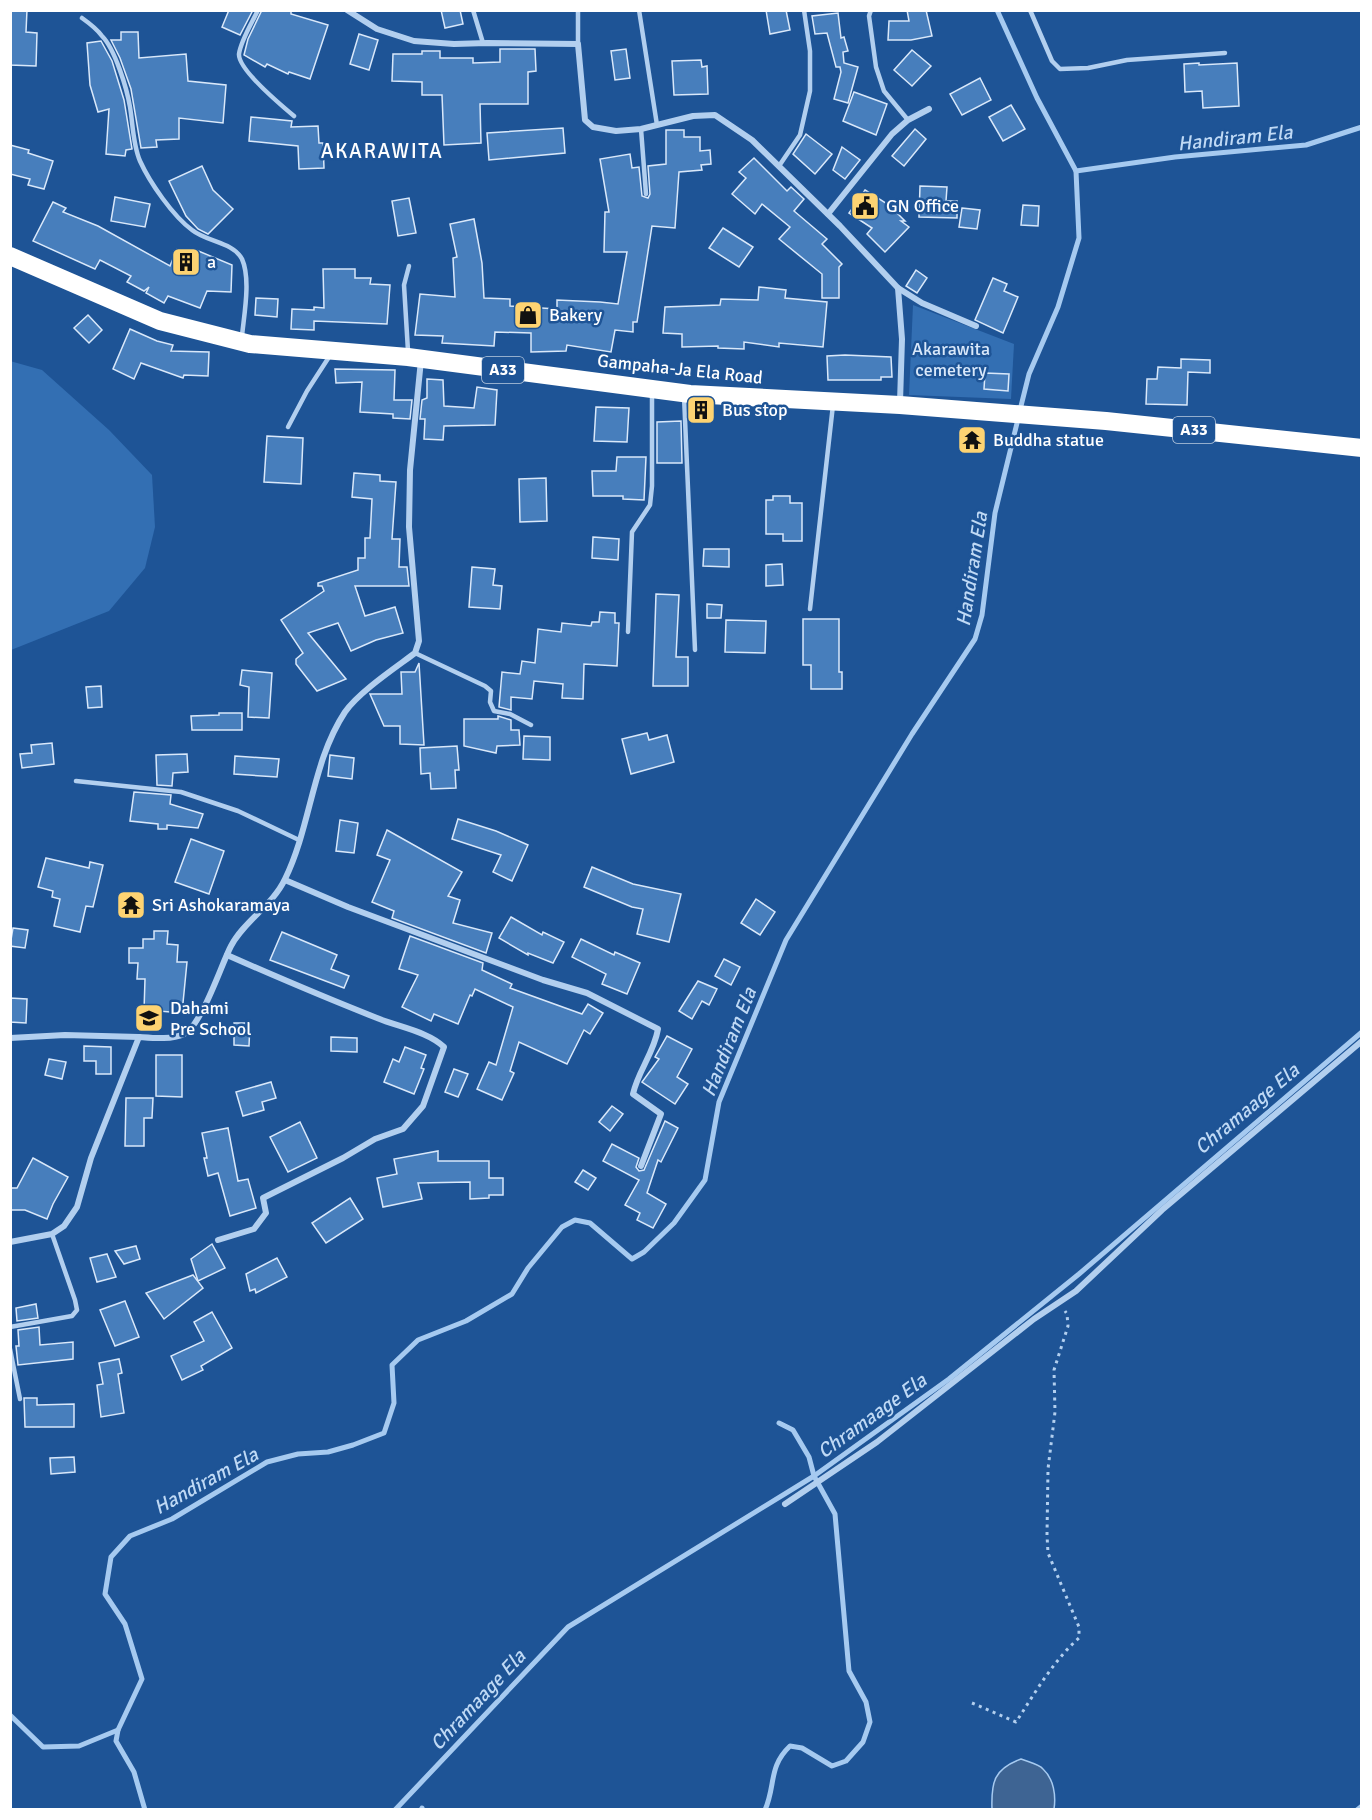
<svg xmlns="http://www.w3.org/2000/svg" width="1372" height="1820" font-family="Signika,sans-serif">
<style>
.green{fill:#336fb3}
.water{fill:#3e6493;stroke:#a6caf0;stroke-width:1.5}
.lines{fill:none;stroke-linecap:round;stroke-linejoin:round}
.stream{stroke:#a6caf0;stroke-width:5}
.building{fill:#477ebc;stroke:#d9e8fa;stroke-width:1.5}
.path{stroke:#b2cfef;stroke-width:3;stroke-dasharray:3 4.5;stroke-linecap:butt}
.lane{stroke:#b2cfef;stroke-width:4.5}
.street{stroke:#b2cfef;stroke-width:6}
.highway{stroke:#fff;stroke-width:18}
.labels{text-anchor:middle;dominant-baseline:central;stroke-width:5;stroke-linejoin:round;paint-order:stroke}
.shield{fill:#1e5496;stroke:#bccce0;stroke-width:1.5}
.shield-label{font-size:16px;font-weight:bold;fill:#fff}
.poi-label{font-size:18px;fill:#fff;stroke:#1e5496;text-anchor:start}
.park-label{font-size:18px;fill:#d9e8fa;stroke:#1e5496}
.street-label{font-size:18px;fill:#fff;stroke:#1e5496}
.water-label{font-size:20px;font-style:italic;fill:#bfd9f5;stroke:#1e5496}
.quarter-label{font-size:21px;letter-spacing:1.5px;fill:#fff;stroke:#1e5496}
</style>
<rect width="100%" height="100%" fill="#1e5496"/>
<g class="green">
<path d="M913 305 1014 344 1011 399 909 395Z"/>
<path d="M10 361 42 370 109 430 152 475 155 527 145 568 109 611 11 650Z"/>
</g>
<path class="water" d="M1021 1759C1028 1762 1039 1764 1043 1769 1054 1779 1056 1796 1054 1809H992C991 1782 994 1769 1021 1759Z"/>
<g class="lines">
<g class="stream">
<path d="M997 10 1037 98 1076 171"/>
<path d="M1020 410 1029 374 1058 307 1079 238 1076 171 1175 157 1306 145 1362 127"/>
<path d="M10 1715 43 1747 79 1746 118 1730 142 1679 125 1624 105 1594 111 1557 130 1536 172 1519 267 1462 298 1454 328 1452 353 1445 384 1433 394 1403 392 1365 418 1340 466 1321 512 1294 528 1268 562 1227 575 1220 590 1223 632 1259 644 1252 674 1223 705 1180 719 1102 786 940 912 734 975 639 982 615 995 513 1018 419"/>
<path d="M118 1730 116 1741 134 1772 145 1810"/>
<path d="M395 1810 568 1627 814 1476 949 1379 1079 1274 1362 1032"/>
<path d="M421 1810 422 1808"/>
<path d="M765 1810C776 1785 768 1767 790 1746L802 1748 832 1766 846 1761 863 1742 870 1722 866 1702 849 1671 835 1514 814 1476 809 1457 793 1430 779 1423"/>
<path d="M1357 1810 1362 1806"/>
</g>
</g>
<g class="building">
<path d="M10 10H27L26 32 37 33 36 66 10 65Z"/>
<path d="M229 10H253L240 35 222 27Z"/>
<path d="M262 10H291V14L328 25 310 79 289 72 288 74 267 64 265 67 244 55 248 39Z"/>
<path d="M441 10H460L463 24 445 28Z"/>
<path d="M766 10H786L790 30 770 34Z"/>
<path d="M907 10H926L932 36 911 40H888L889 21H909Z"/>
<path d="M838 13 841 38 844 37 848 51 843 52 844 63 858 67 848 103 834 99 841 72 840 67H836L827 33 815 34 812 16Z"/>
<path d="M121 32H138L139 58 186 54 188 81 226 85 223 123 179 118V139L156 140 157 147 141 148 131 89 120 58 111 40H121Z"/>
<path d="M359 34 378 40 369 70 350 64Z"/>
<path d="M101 41 112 61 124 100 132 149 126 150 125 156 106 154 109 109 98 112 90 85 87 43Z"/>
<path d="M500 49H535L536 71 528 72V104H480L481 143 444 145 442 95H422V82L392 81 393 54H422V51H440V58H473V63L500 62Z"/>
<path d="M626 49 630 78 615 80 611 51Z"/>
<path d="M912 50 931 66 912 86 894 70Z"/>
<path d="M701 60 702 67 707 66 708 94 674 95 672 61Z"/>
<path d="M1199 63V65L1237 63 1239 106 1203 108 1202 91 1185 92 1184 64Z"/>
<path d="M980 78 991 100 962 115 950 94Z"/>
<path d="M854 92 887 104 876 135 843 121Z"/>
<path d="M1011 105 1025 129 1003 141 989 117Z"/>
<path d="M251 117 292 121 291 127 318 126 319 143H323L324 168 299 169 298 146 249 141Z"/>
<path d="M563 128 565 153 489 160 487 133Z"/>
<path d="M915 129 926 139 904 166 892 156Z"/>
<path d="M666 130H684V137H700V151L710 150 711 164 701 165 702 170 679 172 675 228 652 226 637 322H633V332L615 330 611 352 567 345 566 351 531 352V333L495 332 494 346 442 343 443 336 415 335 420 294 455 297 453 258 457 257 450 224 474 219 482 263 484 298 510 299V306L557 309V300L600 302 618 304 627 252H604L605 212H609L600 159 630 154 632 168 639 167 642 196 648 198 650 194 648 166 666 164Z"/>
<path d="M806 134 832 154 815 174 793 154Z"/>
<path d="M10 145 29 150 28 153 53 161 44 189 28 185 30 179 10 174Z"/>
<path d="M842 147 860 160 845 179 833 170Z"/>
<path d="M754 158 787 191 791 187 804 199 794 211 827 239 822 244 842 264 839 267V298H822V274L779 239 790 227 762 204 755 214 732 194 746 178 739 172Z"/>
<path d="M202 166 213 190 233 209 208 234 198 229 186 216 169 181Z"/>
<path d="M920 186 947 187 946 201H957V218L919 217Z"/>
<path d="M865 190 889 205 905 221H901L909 227 885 252 867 234 872 228 849 213Z"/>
<path d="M115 197 150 204 145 227 111 221Z"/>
<path d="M409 198 416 233 398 236 392 201Z"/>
<path d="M53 202 66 208 63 212 98 226 170 266 177 249 196 250 232 265 231 292 207 291 200 308 168 296 164 303 146 293 149 287 144 291 127 282 131 276 100 260 95 269 33 241Z"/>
<path d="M1023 205 1039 206 1038 226 1021 225Z"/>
<path d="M962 208 980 210 977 229 959 227Z"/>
<path d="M723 228 753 247 739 267 709 248Z"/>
<path d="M323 269H355V278H371L370 284 390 285 387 324 314 321V330L291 329 292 309 314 310V307L324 308Z"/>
<path d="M916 270 927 278 917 293 906 286Z"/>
<path d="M993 278 1007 284 1004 291 1018 297 1003 333 975 320Z"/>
<path d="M759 287 786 290 785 298 827 302 823 347 779 343V347L744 342V349L718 348V346L682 347V334L663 333 665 307 720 305 721 299 758 300Z"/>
<path d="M256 298 278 299 277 317 255 315Z"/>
<path d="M88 315 102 330 89 343 74 328Z"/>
<path d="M130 329 157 341 173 345 171 351 209 352 208 376 184 375 183 378 141 363 134 379 113 369Z"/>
<path d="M845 355 891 357 892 377H881V380H828L827 356Z"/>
<path d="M1181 359 1210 360V373L1188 372 1187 405 1146 404 1147 379H1157L1158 367 1181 368Z"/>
<path d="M335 369 395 370 394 400H412L410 419 393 418V414L360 412 362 382 336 383Z"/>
<path d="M985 373 1009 374 1008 391 984 389Z"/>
<path d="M427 379 443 380 444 406 474 408 477 387 497 390 495 425 444 426 443 440 424 439 425 419H420L422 400 427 398Z"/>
<path d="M596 407 629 408 627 442 594 441Z"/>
<path d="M681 421 682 463H657V422Z"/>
<path d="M962 430H981V449L962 450Z"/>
<path d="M267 436 303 438 301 484 264 482Z"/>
<path d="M617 457H646L644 500 623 499V496H593L592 471H616Z"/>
<path d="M354 473 380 475V481L396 482 392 539H400L399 567H407L409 586H355L365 616 395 607 403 633 376 640 351 651 338 623 308 633 346 679 317 691 296 664V659L303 653 281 620 324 591 322 586H318V583L358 570V558H365V538H370L372 499 352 497Z"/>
<path d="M546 478 547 521 520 522 519 479Z"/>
<path d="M773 496H790V503H802V541H783V534H766V500H773Z"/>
<path d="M593 537 619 539 618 560 592 558Z"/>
<path d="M704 549H729V567L703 566Z"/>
<path d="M782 564 783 585 766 586V565Z"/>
<path d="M472 567 495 569 493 585 502 586 500 609 469 607Z"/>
<path d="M656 594 679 595 676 657H688V686H653Z"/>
<path d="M707 604 722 605 721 618H707Z"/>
<path d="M600 612 615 613V623H619L617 666 584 664 583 699 562 698 563 684 534 681 532 699 511 697V710L499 707 502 672 520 674 522 661 535 663 538 629 561 632 562 623 591 626 592 622H599Z"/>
<path d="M803 619H839V672H842V689H811V665H803Z"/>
<path d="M726 620 766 621 765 653 725 652Z"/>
<path d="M419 663 424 745 400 744V726H384L370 694H402L401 672H415Z"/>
<path d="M242 670 272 673 269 718 248 717 249 687 240 685Z"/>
<path d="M101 686 102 707 88 708 86 687Z"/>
<path d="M219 713H242V730H192L191 716 219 715Z"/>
<path d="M498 716 511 720V730H519L520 745 497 746 496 753 464 746V719H498Z"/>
<path d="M647 733 649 740 667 735 674 762 631 774 622 739Z"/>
<path d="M524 736 550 737V760L523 759Z"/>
<path d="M52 743 54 764 22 768 20 754 32 753 31 745Z"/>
<path d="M457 746 459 770H455L456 788 431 789 430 773 421 774 420 748Z"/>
<path d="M187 754 188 772 173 773 172 786 157 785 156 755Z"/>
<path d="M330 755 354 758 352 779 328 776Z"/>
<path d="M235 756 279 759 277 777 234 774Z"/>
<path d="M134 792 171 795 170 804 203 814 198 828 167 825V829H158V824L130 821Z"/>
<path d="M458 819 496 831 528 845 512 881 493 872 501 855 452 839Z"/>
<path d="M340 820 358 823 354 853 336 851Z"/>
<path d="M387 830 462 872 448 896 460 900 453 923 492 933 486 953 392 918 394 911 372 902 390 860 377 855Z"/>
<path d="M191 839 224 851 209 894 175 882Z"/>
<path d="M46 858 89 868 90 862 103 865 93 907 86 906 80 932 54 926 60 899 52 897 53 891 38 887Z"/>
<path d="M592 867 633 884 681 894 669 942 637 934 643 909 632 907 584 887Z"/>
<path d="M756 899 775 912 760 935 741 923Z"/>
<path d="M511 917 542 935 543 932 564 942 553 963 528 953V955L499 938Z"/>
<path d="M13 928 28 930 25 948 10 946Z"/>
<path d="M154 931H168L167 944 178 945 177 962H187L182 1013 159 1011 158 1026 139 1025 140 1011H144L145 979H137L138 963H129V948H143V939H154Z"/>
<path d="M282 932 337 955 331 969 349 976 344 988 270 960Z"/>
<path d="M410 936 483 963 482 970 512 984 510 988 582 1014 588 1004 603 1013 590 1034 584 1030 567 1064 519 1042 510 1071 514 1073 502 1100 477 1089 489 1062 496 1065 513 1007 475 989 472 996 470 995 458 1024 434 1014 431 1021 402 1007 418 975 399 969Z"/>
<path d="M581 939 614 955 615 952 640 963 627 994 602 984 606 974 572 957Z"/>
<path d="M724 959 740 967 731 985 715 976Z"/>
<path d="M698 981 717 989 709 1005 702 1001 692 1019 679 1011Z"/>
<path d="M10 998 27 999 26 1023 10 1022Z"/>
<path d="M234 1023H250L249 1046 234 1045Z"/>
<path d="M667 1036 692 1049 677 1077 688 1084 675 1104 642 1082 659 1059 655 1057Z"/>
<path d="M331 1037 357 1038V1052L331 1051Z"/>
<path d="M84 1046 111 1047V1074H96V1061H84Z"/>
<path d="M405 1047 426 1055 421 1068 424 1069 414 1094 384 1082 393 1059 399 1062Z"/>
<path d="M156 1055H182V1097L156 1096Z"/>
<path d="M49 1059 66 1062 62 1079 45 1075Z"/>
<path d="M454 1069 468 1074 458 1097 445 1092Z"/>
<path d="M271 1082 276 1098 262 1102 264 1110 243 1116 236 1092Z"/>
<path d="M126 1098H153L152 1118H144V1146H125Z"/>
<path d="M612 1106 623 1114 610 1131 599 1122Z"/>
<path d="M665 1121 678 1128 661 1162 658 1160 647 1193 666 1204 653 1228 637 1220 640 1213 625 1205 639 1180 603 1161 612 1144 639 1158 636 1167 639 1171 644 1170Z"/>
<path d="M300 1122 317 1158 288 1172 270 1137Z"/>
<path d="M228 1128 238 1181 248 1179 256 1208 230 1216 218 1173 208 1176 204 1158H207L202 1133Z"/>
<path d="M438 1151V1161H489V1178H503V1195H489V1198L470 1199V1182L418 1183 422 1199 383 1207 377 1178 397 1174 394 1159Z"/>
<path d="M33 1158 68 1177 53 1204 47 1219 25 1210H10V1188H17Z"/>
<path d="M583 1170 596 1178 588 1190 575 1182Z"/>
<path d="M350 1198 363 1219 326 1243 312 1223Z"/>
<path d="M212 1244 225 1268 198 1281 191 1259Z"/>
<path d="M136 1246 140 1259 124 1264 115 1251Z"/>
<path d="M107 1254 116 1277 97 1282 90 1258Z"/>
<path d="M277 1258 287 1277 256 1293 255 1289 250 1291 246 1274Z"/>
<path d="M193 1275 203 1288 164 1319 146 1293Z"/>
<path d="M125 1301 139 1337 115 1346 100 1310Z"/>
<path d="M36 1304 38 1318 17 1321 16 1308Z"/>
<path d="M212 1312 232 1348 201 1366 203 1370 182 1380 171 1356 204 1341 194 1322Z"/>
<path d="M39 1327 40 1345 73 1342V1359L18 1365 16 1346H19L18 1330Z"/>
<path d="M119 1359 122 1373 118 1374 124 1413 101 1417 97 1385 103 1384 99 1363Z"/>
<path d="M24 1398H37V1405L74 1404V1427H25Z"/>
<path d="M74 1457 75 1472 51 1474 50 1458Z"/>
</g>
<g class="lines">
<path class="path" d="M972 1703 1016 1722C1035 1693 1053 1661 1079 1638V1627L1048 1553 1047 1535 1048 1469 1055 1412 1054 1370 1068 1326 1067 1314 1065 1311"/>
<g class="lane">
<path d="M258 10C252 23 241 40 239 54 238 69 282 106 294 116"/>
<path d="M473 10 483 43"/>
<path d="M639 10 657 125"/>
<path d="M871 10 869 16 876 67 884 91 908 120"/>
<path d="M1030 10 1052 61 1060 69 1088 68 1127 60 1225 53"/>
<path d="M82 18C89 23 97 29 102 36 115 49 127 89 130 107 133 125 133 145 140 161 150 183 173 216 192 230 207 242 233 242 242 259 251 279 244 315 242 336"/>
<path d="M578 44V10"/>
<path d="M641 129 646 194"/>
<path d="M779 166 800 135 810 91V51L804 10"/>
<path d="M408 351 404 285 409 266"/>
<path d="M684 396 695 650"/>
<path d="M288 427 307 391 329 357"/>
<path d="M810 609 833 405"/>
<path d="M628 632 632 532 650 505 652 486V392"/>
<path d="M415 653 485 686 491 691 490 702 494 711 510 714 531 725"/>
<path d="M76 781 181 792 238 811 299 840"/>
<path d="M10 1327 72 1316 77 1310 75 1300 52 1234"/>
<path d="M10 1349 20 1399"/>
</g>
<g class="street">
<path d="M347 10 377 29 414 41 454 44 487 43 578 44 585 120 593 127 616 131 641 129 693 116 715 115 752 140 840 226 898 288 902 339 900 402"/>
<path d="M828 214 892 134 908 120 929 109"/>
<path d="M898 288 922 303 976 326"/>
<path d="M285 880 348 907 543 980 587 993 658 1029C654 1053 638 1071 633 1094L661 1114 641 1166"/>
<path d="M10 1038 65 1035 139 1037"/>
<path d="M218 1240 254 1229 266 1213 263 1198 343 1158 375 1139 403 1129 423 1106 444 1047C427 1031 398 1027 377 1018 326 998 277 977 227 955"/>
<path d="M10 1242 52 1234 64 1226 77 1207 91 1158 139 1037C153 1038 171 1040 184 1034 202 1025 221 965 231 946 244 921 273 905 285 879 311 826 312 762 345 712 359 692 395 668 415 653L419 641 409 527 410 470 421 360"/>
<path d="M785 1504 877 1442 1034 1319 1076 1291 1162 1210 1362 1041"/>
</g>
<path class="highway" d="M10 256 160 321 250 344 408 357 690 394 900 405 1106 421 1362 448"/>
</g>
<defs>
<g id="civic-square" transform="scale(1.5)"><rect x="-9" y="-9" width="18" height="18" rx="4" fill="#fdd372" stroke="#1e5496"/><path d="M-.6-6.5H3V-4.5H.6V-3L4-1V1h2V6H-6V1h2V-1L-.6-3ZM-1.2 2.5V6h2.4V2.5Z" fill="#111"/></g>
<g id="building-square" transform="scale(1.5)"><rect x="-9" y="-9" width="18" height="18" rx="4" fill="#fdd372" stroke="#1e5496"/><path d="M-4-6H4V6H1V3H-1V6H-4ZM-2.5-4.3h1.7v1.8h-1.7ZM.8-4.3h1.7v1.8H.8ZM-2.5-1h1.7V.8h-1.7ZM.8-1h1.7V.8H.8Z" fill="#111"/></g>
<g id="shop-square" transform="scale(1.5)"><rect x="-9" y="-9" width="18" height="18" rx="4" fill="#fdd372" stroke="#1e5496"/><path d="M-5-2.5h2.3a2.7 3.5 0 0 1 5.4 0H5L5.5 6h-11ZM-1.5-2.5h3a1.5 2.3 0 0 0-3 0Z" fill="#111"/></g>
<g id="temple-square" transform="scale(1.5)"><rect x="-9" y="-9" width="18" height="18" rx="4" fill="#fdd372" stroke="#1e5496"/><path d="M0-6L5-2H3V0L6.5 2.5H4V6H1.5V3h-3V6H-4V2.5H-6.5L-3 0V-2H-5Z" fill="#111"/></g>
<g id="school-square" transform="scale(1.5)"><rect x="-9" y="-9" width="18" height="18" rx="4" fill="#fdd372" stroke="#1e5496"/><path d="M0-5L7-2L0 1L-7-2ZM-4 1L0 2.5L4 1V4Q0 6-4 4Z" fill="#111"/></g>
</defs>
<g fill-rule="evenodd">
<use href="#civic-square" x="865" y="206"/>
<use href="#building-square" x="186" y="262"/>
<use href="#shop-square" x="528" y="315"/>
<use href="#building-square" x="701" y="410"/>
<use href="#temple-square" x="972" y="440"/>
<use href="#temple-square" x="131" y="905"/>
<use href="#school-square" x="149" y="1018"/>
</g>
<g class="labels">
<g class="shield">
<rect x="482" y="357" width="42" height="26" rx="4.5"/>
<rect x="1173" y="417" width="42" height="26" rx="4.5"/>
</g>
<g class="shield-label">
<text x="503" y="370">A33</text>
<text x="1194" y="430">A33</text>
</g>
<g class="poi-label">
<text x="886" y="206">GN Office</text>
<text x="207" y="262">a</text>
<text x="549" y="315">Bakery</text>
<text x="722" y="410">Bus stop</text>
<text x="993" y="440">Buddha statue</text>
<text x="152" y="905">Sri Ashokaramaya</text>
<text x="170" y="1008">Dahami<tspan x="170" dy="21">Pre School</tspan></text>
</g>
<g class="park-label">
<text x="951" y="349">Akarawita<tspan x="951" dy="21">cemetery</tspan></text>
</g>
<g class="street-label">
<text transform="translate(680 369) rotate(6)">Gampaha-Ja Ela Road</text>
</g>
<g class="water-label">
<text transform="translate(1235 138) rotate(-6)">Handiram Ela</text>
<text transform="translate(972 569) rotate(-81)">Handiram Ela</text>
<text transform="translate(729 1042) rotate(-68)">Handiram Ela</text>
<text transform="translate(1247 1109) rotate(-40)">Chramaage Ela</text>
<text transform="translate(872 1416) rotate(-36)">Chramaage Ela</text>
<text transform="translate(206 1481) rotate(-29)">Handiram Ela</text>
<text transform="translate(478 1700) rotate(-47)">Chramaage Ela</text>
</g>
<g class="quarter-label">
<text x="382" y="151">AKARAWITA</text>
</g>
</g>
<rect width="1372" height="1820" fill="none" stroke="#ffffff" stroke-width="24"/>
</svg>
